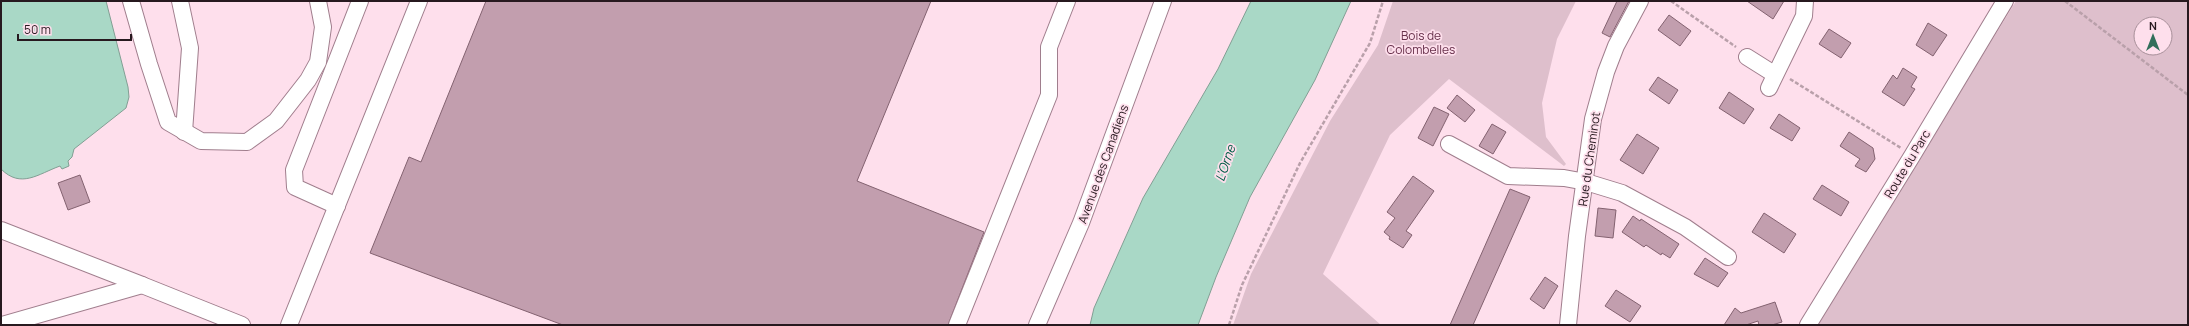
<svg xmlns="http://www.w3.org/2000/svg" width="2189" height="326" font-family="Manrope,sans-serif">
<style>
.green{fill:#debfcc;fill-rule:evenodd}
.water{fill:#a9d8c6;stroke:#829f94}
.building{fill:#c29eae;stroke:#836270}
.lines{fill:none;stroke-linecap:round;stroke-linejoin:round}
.minor-casing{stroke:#a07e8d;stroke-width:18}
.path{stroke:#b9a0aa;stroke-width:2.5;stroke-dasharray:4 2;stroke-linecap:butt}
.minor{stroke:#fff;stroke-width:16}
.labels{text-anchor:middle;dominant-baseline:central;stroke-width:3.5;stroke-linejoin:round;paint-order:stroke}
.park-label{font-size:12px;fill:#67304b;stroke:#fedfec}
.street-label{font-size:12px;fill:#27191f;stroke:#fedfec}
.water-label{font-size:13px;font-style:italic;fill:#005d46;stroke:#fedfec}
</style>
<rect width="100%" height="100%" fill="#fedfec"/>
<g class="green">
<path d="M1393 1H1576L1557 39 1542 103 1546 137 1566 164 1564 166 1449 79 1390 135 1323 274 1381 325H1233L1251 274 1330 121 1378 45Z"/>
<path d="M2016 1H2188V325H1818ZM2141 24H2165V48H2141Z"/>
</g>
<g class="water">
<path d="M1 1H106L128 87 129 97 126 108 74 149 72 157 68 161 69 166 62 169 60 166C38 174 21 189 1 169Z"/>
<path d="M1251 1H1351L1315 80 1250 197 1216 277 1198 325H1090L1094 308 1143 198 1218 69Z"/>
</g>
<g class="building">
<path d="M486 1H931L857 181 984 232 948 325H563L370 253 409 157 421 162Z"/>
<path d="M1617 1H1629L1610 37 1602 33Z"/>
<path d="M1747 1H1784L1773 19Z"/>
<path d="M1669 15 1691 31 1680 46 1658 30Z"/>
<path d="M1928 23 1947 35 1933 56 1916 45Z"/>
<path d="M1829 29 1851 43 1841 58 1819 44Z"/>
<path d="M1903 68 1917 77 1911 87 1915 89 1904 106 1882 92 1893 75 1897 79Z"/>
<path d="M1658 77 1678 90 1669 104 1649 90Z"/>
<path d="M1729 92 1754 109 1744 124 1719 108Z"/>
<path d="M1457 95 1475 110 1465 122 1447 108Z"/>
<path d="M1434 107 1449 114 1433 146 1418 138Z"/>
<path d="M1779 114 1800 128 1792 141 1770 128Z"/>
<path d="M1492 124 1506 132 1493 154 1479 146Z"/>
<path d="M1849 132 1873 148 1875 159 1866 172 1855 166 1860 159 1840 146Z"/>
<path d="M1637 134 1659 148 1643 174 1620 160Z"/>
<path d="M80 175 90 202 68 210 58 183Z"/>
<path d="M1413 176 1434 191 1406 231 1412 235 1403 248 1389 239 1390 237 1384 232 1395 218 1387 212Z"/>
<path d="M1822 185 1849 202 1841 216 1813 199Z"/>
<path d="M1510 189 1530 197 1473 325H1450Z"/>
<path d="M1598 208 1616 210 1613 238 1595 236Z"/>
<path d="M1764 213 1796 234 1784 253 1752 232Z"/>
<path d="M1633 216 1640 221 1641 219 1679 244 1670 258 1662 253 1661 255 1646 245 1644 247 1622 232Z"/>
<path d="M1705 258 1728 273 1718 287 1694 274Z"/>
<path d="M1545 277 1558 286 1544 309 1530 299Z"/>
<path d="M1616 290 1641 306 1630 322 1605 306Z"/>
<path d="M1775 302 1782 322 1772 325H1759L1758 321 1746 325H1724L1735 308 1741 313Z"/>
</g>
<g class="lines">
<g class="minor-casing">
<g id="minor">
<path d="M131 1 149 64 168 122 201 141 247 142 276 121 308 80 318 62 323 27 318 1"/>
<path d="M180 1 190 48 184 132"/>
<path d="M1747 57 1774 74"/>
<path d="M1769 88 1804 16 1805 1"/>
<path d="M1449 144 1508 176 1564 178 1586 182 1622 193 1685 227 1728 257"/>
<path d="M337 206 295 187 294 170 360 1"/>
<path d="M1 230 142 285"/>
<path d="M2 325 142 285 242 325"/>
<path d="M289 325 419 1"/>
<path d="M957 325 1049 95V47L1067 1"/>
<path d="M1037 325 1081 223 1163 1"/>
<path d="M1568 325 1577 236 1593 119 1606 72 1616 46 1640 1"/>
<path d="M1808 325 1912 156 2005 1"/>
</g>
</g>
<g class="path">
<path d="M1671 1 1736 47"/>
<path d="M2065 1 2188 95"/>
<path d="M1790 79 1901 148"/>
<path d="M1229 325 1242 285 1300 163 1370 43 1383 1"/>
</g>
<use href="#minor" class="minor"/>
</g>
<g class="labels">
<g class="park-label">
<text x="1421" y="35">Bois de<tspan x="1421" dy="14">Colombelles</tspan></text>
</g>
<g class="street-label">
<text transform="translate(1589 159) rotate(-82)">Rue du Cheminot</text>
<text transform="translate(1103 164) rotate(-70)">Avenue des Canadiens</text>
<text transform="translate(1907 164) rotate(-59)">Route du Parc</text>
</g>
<g class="water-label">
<text transform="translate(1225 163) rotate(-71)">L'Orne</text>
</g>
</g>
<rect width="2189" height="326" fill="none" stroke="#27191f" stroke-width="4"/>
<g transform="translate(2153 36)"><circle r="19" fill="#fedfec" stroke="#a8909a"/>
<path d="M0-3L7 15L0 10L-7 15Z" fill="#326f5b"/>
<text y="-6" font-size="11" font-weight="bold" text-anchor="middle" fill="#27191f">N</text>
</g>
<path d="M18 34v6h113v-6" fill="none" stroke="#27191f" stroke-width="2"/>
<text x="24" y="34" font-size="12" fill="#27191f" stroke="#fedfec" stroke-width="3" paint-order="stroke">50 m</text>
</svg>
